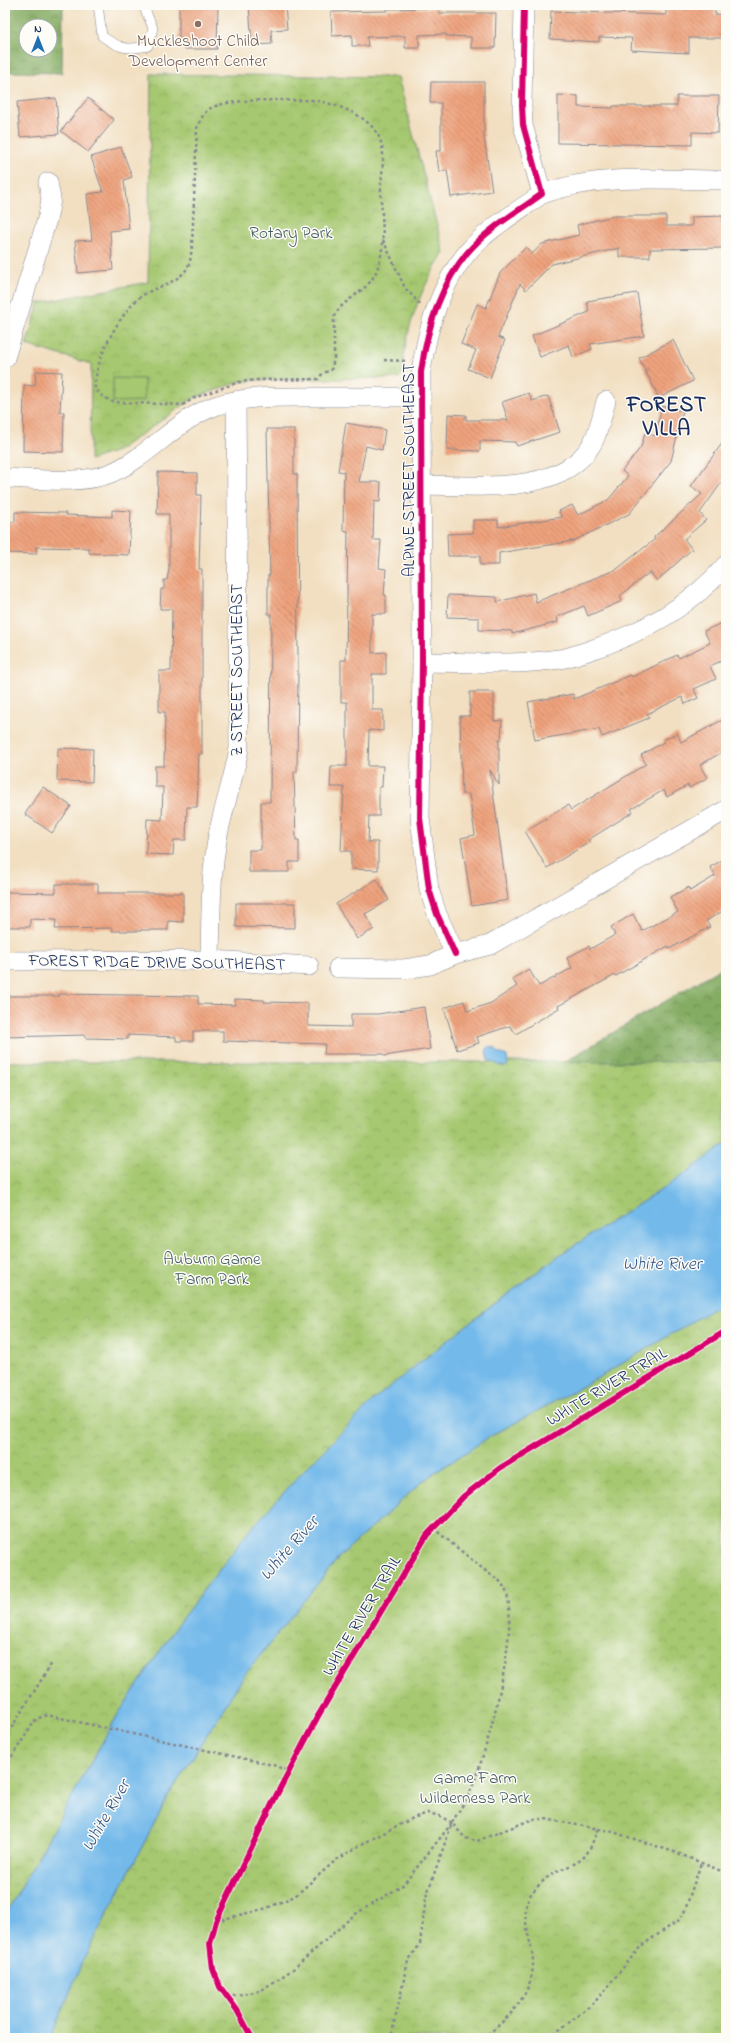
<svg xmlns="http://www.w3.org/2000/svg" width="731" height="2043" font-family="'Indie Flower',sans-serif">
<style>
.forest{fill:url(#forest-crowns);stroke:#506e60;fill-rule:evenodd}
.park{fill:url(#park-crowns);stroke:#607c67}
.pitch{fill:#a6c870;stroke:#607c67}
.water{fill:#73b9ea;stroke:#4774a4}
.building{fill:url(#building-back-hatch)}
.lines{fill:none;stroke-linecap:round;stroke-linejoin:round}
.lane-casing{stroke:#868790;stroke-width:10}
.street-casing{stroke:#868790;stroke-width:20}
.path{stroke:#868790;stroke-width:2.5;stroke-dasharray:3 3;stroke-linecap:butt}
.lane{stroke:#fff;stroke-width:9}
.street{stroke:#fff;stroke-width:19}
.cycleway-casing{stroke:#fdfcf7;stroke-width:8}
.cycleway{stroke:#d6006c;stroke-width:6}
.education-dot{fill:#8d6e63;stroke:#fdfcf7;stroke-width:1.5}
.labels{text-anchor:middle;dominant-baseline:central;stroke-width:3;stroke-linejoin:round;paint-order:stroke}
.education-label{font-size:17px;fill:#785e54;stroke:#fdfcf7}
.park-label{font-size:17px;fill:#455d63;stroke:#fdfcf7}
.street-label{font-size:17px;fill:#1b2f5e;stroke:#fdfcf7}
.water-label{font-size:18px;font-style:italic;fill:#355888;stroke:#fdfcf7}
.district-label{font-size:21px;font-weight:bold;letter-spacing:1px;fill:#1b2f5e;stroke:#fdfcf7}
</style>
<defs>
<pattern id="forest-crowns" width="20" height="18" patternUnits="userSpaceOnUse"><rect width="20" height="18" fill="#84ac62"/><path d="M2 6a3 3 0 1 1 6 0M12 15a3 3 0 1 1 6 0" fill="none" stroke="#6b8c54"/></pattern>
<pattern id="park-crowns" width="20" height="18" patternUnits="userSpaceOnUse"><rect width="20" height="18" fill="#a6c870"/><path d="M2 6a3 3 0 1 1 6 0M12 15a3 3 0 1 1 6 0" fill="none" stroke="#8eac63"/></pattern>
<pattern id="building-back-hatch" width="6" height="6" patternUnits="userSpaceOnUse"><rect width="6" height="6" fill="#efa37d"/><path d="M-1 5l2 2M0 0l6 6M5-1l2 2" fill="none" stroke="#c1856a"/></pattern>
</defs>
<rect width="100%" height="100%" fill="#fdfcf7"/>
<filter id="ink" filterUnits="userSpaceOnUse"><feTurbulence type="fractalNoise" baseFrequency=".025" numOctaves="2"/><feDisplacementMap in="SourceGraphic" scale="8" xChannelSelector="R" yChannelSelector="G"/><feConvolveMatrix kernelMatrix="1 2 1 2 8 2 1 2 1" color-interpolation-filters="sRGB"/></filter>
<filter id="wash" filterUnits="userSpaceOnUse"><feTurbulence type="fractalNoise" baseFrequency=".012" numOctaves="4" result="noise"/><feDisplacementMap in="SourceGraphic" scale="16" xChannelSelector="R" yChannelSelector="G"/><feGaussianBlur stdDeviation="0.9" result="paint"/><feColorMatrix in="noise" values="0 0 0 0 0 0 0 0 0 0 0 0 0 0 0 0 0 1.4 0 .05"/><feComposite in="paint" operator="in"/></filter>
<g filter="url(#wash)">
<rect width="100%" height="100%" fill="#f2dfc1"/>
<g class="forest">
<path d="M5 5H63L62 73 5 72ZM26 26H50V50H26Z"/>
<path d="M726 965V1062H564Z"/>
</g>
<g class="park">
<path d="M151 74 398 77 444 252C420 290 405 329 402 374L399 378 256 380 239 382 194 398 117 451 90 460 91 364 26 345 39 303 148 282Z"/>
<path d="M5 1062H726V1144L672 1183 561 1254 468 1324 377 1397 306 1468 249 1531 180 1621 117 1716 5 1916Z"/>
<path d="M726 1301V2038H51L83 1960 168 1797 243 1677 340 1556 424 1480 489 1437 603 1375Z"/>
</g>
<path class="pitch" d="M113 378 144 379V401L113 402Z"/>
<g class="water">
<path d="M489 1046 494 1047 499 1053 507 1056 508 1065 504 1067 488 1060 486 1051Z"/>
<path d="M726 1144V1301L603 1375 489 1437 424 1480 340 1556 243 1677 168 1797 83 1960 51 2038H5V1916L117 1716 180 1621 249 1531 306 1468 377 1397 468 1324 561 1254 672 1183Z"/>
</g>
<g id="blocks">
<g class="building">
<path d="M179 5H218L217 49H184V43H179Z"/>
<path d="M249 5H285L287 29 271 30 272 44 252 45Z"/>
<path d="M439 8V13H496L495 48H471V37L446 36V34L419 35V48H405V36L367 37 368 46H352V35L332 36 331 12 387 11V9Z"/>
<path d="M715 8V14L726 15V38H689V53L631 50 632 38 599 37V42L550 39 551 11 666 15V9Z"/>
<path d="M431 82H484V137L492 191 451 197 447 170 439 172 436 151H441V103H430Z"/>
<path d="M558 95 578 96V107L613 108V106H677V96H719L718 133 692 132V145L558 143Z"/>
<path d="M56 98 59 134 20 137 17 102Z"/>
<path d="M88 98 114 120 88 152 61 131Z"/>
<path d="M121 147 132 177 124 180 129 229 110 231 113 270 78 273 75 241 92 240 87 194 103 192 91 157Z"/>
<path d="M613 216H666V226H692V217L723 216V248L650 249V257H619V248L552 264 526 290 520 284 498 337 505 340 490 378 468 369 476 350 461 344 477 304 486 308 500 273 526 247 532 254 542 244 579 235 577 225Z"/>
<path d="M637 293 644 336 590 344 592 349 573 357 569 345 540 357 532 336 589 312 587 301Z"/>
<path d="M673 340 693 381 659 398 639 358Z"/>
<path d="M36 371 62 372 60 412H64L63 452 23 451 24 385 35 386Z"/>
<path d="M529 393 532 401 548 396 560 432 517 446 515 442 480 441V451L447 450 448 414 466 415V420H508L502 402Z"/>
<path d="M662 406 683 411 671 461 629 514 573 541 499 553V565H480V556H448L447 534 473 533V520H498V527L562 517 559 511 572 505 578 515 608 500 628 476 622 471 641 447 645 433 655 436Z"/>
<path d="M346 423 385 430 382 450 366 446 359 482H381L380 502 374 501 373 540H381L379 568 386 569 384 595H386V614H372V653L386 652V674H372V710H383V731L369 730 368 766H383L382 787H379V816H369L368 842H378V870L351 869V851H341L344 787H330L331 766H347V702H341V660H346L348 531 343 530 344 472 338 471Z"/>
<path d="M267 429H294V474H297L298 669 297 772H294L296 840H299V862H289V872H249V850H261V802H270L271 614H268V575H270Z"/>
<path d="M726 438V476L700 513 706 520 684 539 692 549 657 581 650 572 620 596 622 601 588 616 584 606 557 617 558 622 512 634V631L479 630V618L447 617 448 595 497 597V602L534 593 536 602 617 569 655 539 654 537 702 494 691 486Z"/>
<path d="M158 472 197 473V495H201L199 569H202V754H199L197 807H187L186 840H174L173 855 146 854 147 819 162 820 163 787H155V766H164L165 712H159V671H171L172 609H160L161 589H164V580H167L169 569V514H157Z"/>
<path d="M112 510 131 511 129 555 89 553V548L36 547V554L5 553V522H15V512L66 513V515L112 517Z"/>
<path d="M726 621V659L710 666 716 679 694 689 698 698 685 704 682 697 647 714 649 718 602 737 599 729 535 740 528 702 573 694 574 699 631 675 632 677 677 655 679 658 710 643 704 631Z"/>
<path d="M470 692H494V721L502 720 501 740H499V785L490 770 508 900 472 906 461 838 475 835 469 794H462L460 716H470Z"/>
<path d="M726 718V750L700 765 707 778 689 788 688 785 667 797 664 790 631 809 633 812 588 840 590 842 547 868 525 831 568 805 571 810 646 764 641 755 664 742 663 740 677 733 681 742Z"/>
<path d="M58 748 93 749 92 782 57 781Z"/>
<path d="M43 787 71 806 52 833 25 814Z"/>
<path d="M726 858V909L706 921 710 927 669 949 668 946 616 976 615 975 558 1006 559 1008 516 1034 510 1026 477 1037 479 1043 457 1050 444 1008 464 1001 467 1011 491 1003 517 986 512 979 529 969 539 986 572 968 567 958 589 946 590 949 615 935 611 927 633 914 642 931 678 912 670 897 689 887 690 891 715 876 710 867Z"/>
<path d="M377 879 389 900 365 914 374 929 357 939 336 904Z"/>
<path d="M56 884H98V893H183V922L168 921V930H141V931H112V928L55 929 56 920 30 919V927H6L7 892 56 893Z"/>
<path d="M236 903H295V928L236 927Z"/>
<path d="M59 994 198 996V1004L235 1005V999L264 1000V1002L308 1003V1026L351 1027V1014H378L424 1007 430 1049 384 1056 383 1054H324L325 1044 223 1041V1031H193V1041H176V1037L128 1035V1039L85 1038V1035L5 1037V996H59Z"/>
</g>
</g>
</g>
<g filter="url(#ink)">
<use href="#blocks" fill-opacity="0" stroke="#868790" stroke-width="1"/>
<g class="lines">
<g class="lane-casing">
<path id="lane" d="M98 5 102 36C120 49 127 50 148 46L153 28 143 5"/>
</g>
<g class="street-casing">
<g id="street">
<path d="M542 194C601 173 664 180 726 180"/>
<path d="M5 358 48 216 51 199 48 182"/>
<path d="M5 478C36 479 82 485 111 473 149 457 176 420 215 406 248 395 284 397 318 397 352 397 386 397 421 397"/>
<path d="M422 485C473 485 561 497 592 444 599 431 602 416 606 401"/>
<path d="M422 662C467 662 514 666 559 659 568 658 577 654 585 652 638 635 690 607 726 565"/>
<path d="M455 954 437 914 429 889 420 818 422 662 421 372C427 329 439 287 467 253 487 229 517 212 542 194L523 125 522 105 524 5"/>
<path d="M210 960C211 919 210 876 218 835 224 805 234 778 239 748L236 401"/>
<path d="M5 961 210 960 309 966"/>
<path d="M338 968 404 969 430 965 455 954 490 945 726 810"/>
</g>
</g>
<g class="path">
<path d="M311 100C334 103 368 114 379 137 386 152 382 170 381 185 380 216 389 247 374 276 365 293 340 301 334 317V359L331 370 323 373 318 379 256 380 239 382 194 398 183 405 113 402 103 397 95 389C94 361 118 316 139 298 153 286 182 284 189 264 191 259 191 252 192 246L197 128C200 122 203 113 209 109 230 97 285 101 311 100Z"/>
<path d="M383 240 405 288 420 304"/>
<path d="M384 360 405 361"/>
<path d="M433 1528 488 1573C496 1577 501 1581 505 1589 522 1624 486 1758 469 1794 464 1804 457 1813 452 1823"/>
<path d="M5 1738 52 1663"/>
<path d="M5 1767 36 1719 47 1715 273 1765 289 1771"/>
<path d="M216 1921 267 1908 295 1896 335 1861 362 1844 413 1818 428 1813 440 1816 452 1823 465 1838 477 1841 533 1819H545L610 1831 680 1854 726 1873"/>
<path d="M227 1997 260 1991 292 1970 354 1915 403 1885 452 1823 426 1897 420 1944 408 1961 391 2038"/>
<path d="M483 2038C505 2022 532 1996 533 1965 534 1943 517 1915 531 1894 536 1888 544 1879 551 1875 560 1868 574 1866 583 1858 591 1850 594 1838 598 1828"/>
<path d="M549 2038 594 2003 641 1946 679 1920 684 1913 701 1863"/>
</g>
<use href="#lane" class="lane"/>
<use href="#street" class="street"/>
<g class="cycleway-casing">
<g id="cycleway">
<path d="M455 954 437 914 429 889 420 818 422 662 421 372C427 329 439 287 467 253 487 229 517 212 542 194L523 125 522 105 524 5"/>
<path d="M252 2038 237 2010 220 1987 213 1969 210 1944 216 1921 276 1796 318 1716 427 1535 464 1496 500 1468 726 1331"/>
</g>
</g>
<use href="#cycleway" class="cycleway"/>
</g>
</g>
<circle class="education-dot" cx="198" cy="24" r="4"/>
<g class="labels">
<g class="education-label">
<text x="198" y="41">Muckleshoot Child<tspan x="198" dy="20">Development Center</tspan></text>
</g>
<g class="park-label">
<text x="291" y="233">Rotary Park</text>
<text x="212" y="1259">Auburn Game<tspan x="212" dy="20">Farm Park</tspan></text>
<text x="475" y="1778">Game Farm<tspan x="475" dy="20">Wilderness Park</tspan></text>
</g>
<g class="street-label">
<text transform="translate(409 470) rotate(-90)">ALPINE STREET SOUTHEAST</text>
<text transform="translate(237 670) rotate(-90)">Z STREET SOUTHEAST</text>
<text transform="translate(157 963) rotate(1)">FOREST RIDGE DRIVE SOUTHEAST</text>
<text transform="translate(607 1387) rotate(-31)">WHITE RIVER TRAIL</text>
<text transform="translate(362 1616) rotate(-59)">WHITE RIVER TRAIL</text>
</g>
<g class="water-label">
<text x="662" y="1265">White River</text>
<text transform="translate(290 1549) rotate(-49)">White River</text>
<text transform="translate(107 1816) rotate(-60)">White River</text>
</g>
<g class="district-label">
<text x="667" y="406">FOREST<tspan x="667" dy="24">VILLA</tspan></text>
</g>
</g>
<rect width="731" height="2043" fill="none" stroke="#fdfcf7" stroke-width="20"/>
<g transform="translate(38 38)"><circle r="19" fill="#fdfcf7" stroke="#a3aaba"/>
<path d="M0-3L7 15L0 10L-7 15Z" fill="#1f6fb2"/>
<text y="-6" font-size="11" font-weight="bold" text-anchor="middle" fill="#1b2f5e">N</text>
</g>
</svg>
